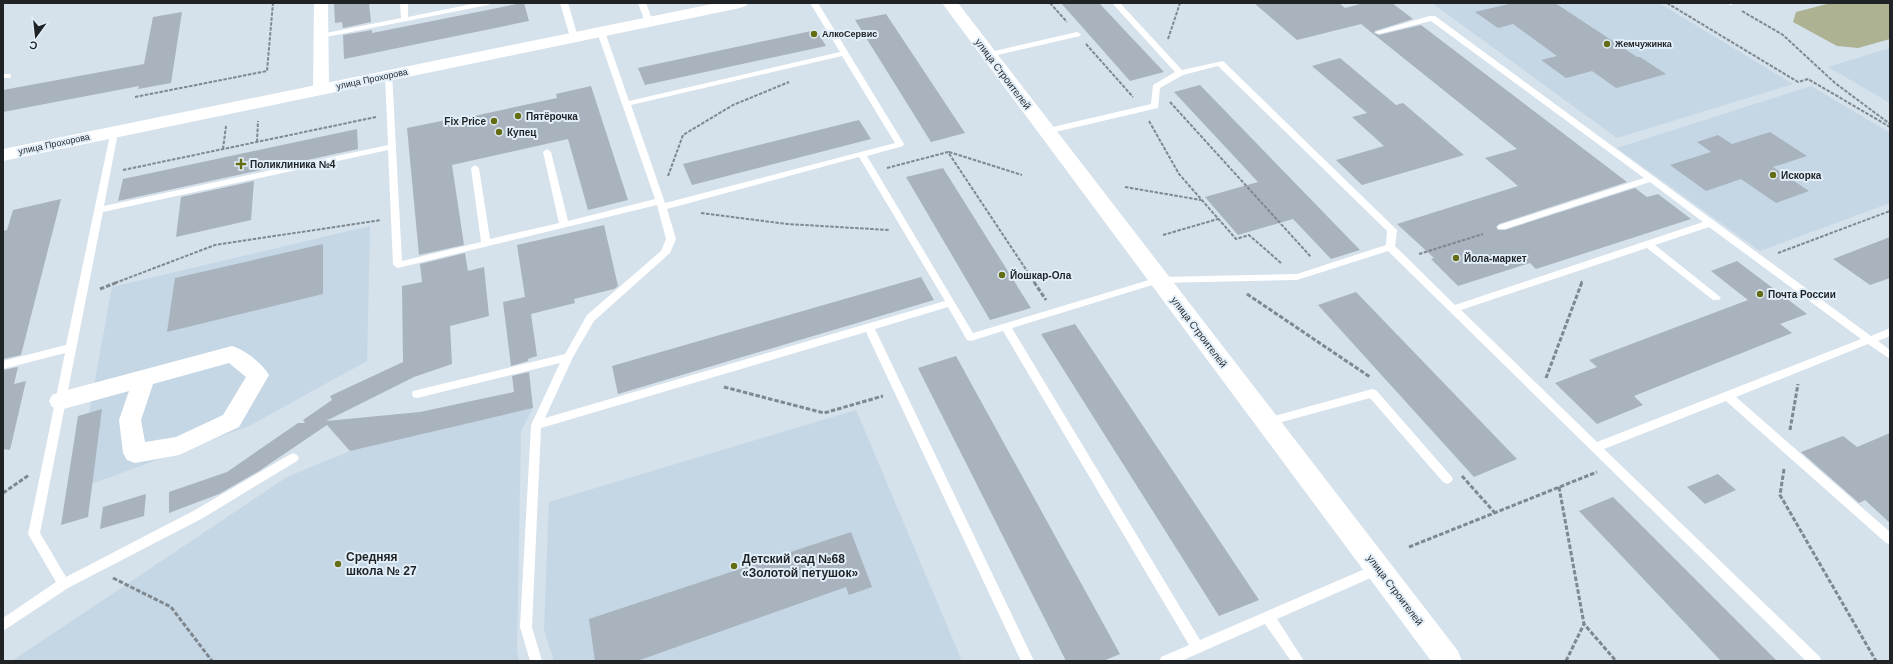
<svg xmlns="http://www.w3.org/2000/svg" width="1893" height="664" font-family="Arial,sans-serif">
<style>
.built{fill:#c5d6e5}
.green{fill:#adb293}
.building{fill:#a8b3bd}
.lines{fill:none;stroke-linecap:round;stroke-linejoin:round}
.path-far1{stroke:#7f888e;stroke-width:2;stroke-dasharray:3.5 1.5;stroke-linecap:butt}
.path{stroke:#7f888e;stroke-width:3;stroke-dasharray:4.5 2;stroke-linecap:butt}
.service{fill:#fff;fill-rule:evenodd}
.minor{fill:#fff;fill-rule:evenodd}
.tertiary{fill:#fff;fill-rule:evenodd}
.primary{fill:#fff;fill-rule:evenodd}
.poi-dot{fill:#656d14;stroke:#e2eef8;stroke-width:1.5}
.labels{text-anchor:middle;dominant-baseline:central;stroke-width:4;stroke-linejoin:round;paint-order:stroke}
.far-poi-label{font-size:9px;font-weight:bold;fill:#1f2326;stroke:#e2eef8;text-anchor:start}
.far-street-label{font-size:9px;fill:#1f2326;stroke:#e2eef8}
.street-label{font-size:10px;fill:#1f2326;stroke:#e2eef8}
.poi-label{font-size:10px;font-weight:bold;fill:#1f2326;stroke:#e2eef8;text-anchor:start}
.near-poi-label{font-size:12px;font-weight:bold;fill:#1f2326;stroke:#e2eef8;text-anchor:start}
</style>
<rect width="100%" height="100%" fill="#d5e1eb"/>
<g class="built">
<path d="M1432 3H1659L1793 84 1617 138Z"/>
<path d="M1890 48V103L1828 67Z"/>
<path d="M1811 86 1890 133V203L1760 251 1617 148Z"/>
<path d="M370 226 367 361 249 426 75 490 112 287Z"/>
<path d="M533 408 521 431 517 650 519 661H12L287 477 350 451Z"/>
<path d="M856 410 962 661H554L544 630 549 502Z"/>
</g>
<path class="green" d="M1831 3H1890V39L1858 48 1837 46 1793 22 1796 12Z"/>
<g class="building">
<path d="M334 3H369L371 22 343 28 342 22 335 23Z"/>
<path d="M522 3H524L529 21 344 59 343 35 372 30V33Z"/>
<path d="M1061 3H1099L1164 72 1130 81Z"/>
<path d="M1254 3H1339L1345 8 1364 3H1392L1413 19 1375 31 1374 33 1379 35 1421 25 1627 182 1499 224 1496 227 1498 230H1505L1635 188 1647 197 1658 194 1691 219 1536 269 1530 263 1458 286 1431 259 1434 258 1397 224 1518 186 1485 158 1517 149 1361 24 1297 40Z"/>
<path d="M1513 3H1555L1637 57H1640L1666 74 1616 88 1592 71 1566 78 1541 60 1557 56 1513 24 1498 28 1475 12Z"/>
<path d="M182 12 171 83 138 89 139 86 3 112V90L144 64 153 17Z"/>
<path d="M886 14 965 133 931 142 855 20Z"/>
<path d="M816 30 826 46 645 85 638 68Z"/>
<path d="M1340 58 1396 105 1403 103 1464 155 1362 185 1336 160 1384 146 1352 117 1367 113 1312 66Z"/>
<path d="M1200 85 1360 250 1331 259 1293 219 1238 235 1205 197 1258 182 1174 92Z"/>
<path d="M591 86 628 200 588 210 568 139 452 165 464 245 419 255 407 128 446 120V122L557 98 556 94Z"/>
<path d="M859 120 871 139 692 185 683 164Z"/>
<path d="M357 129 358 149 118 201 123 179Z"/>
<path d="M1770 132 1807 156 1773 167 1809 191 1776 203 1741 179 1706 191 1670 165 1711 152 1697 142 1718 135 1732 144Z"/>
<path d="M943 168 1031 308 990 320 906 177Z"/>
<path d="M254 181 251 220 176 237 181 197Z"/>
<path d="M61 199 21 355 3 359V231L7 230 13 210Z"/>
<path d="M604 225 618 286 614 289 574 299 575 303 531 314 537 356 528 359V361L511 366 503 302 525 297 517 245Z"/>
<path d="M1890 237V278L1870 285 1833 259Z"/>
<path d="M323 244V294L167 332 175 278Z"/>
<path d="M465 253 468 271 484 267 489 316 450 326 452 364 414 377 326 421 420 412 514 392 512 376 529 372 533 408 350 451 327 425 259 471 219 494 169 513V492L227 472 298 423H305L303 420 332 400 330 396 403 362 402 286 422 282 420 264Z"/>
<path d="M1737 261 1807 314 1780 324 1792 333 1634 396 1643 405 1597 424 1555 383 1597 367 1589 360 1748 300 1711 271Z"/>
<path d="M921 277 934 300 618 394 612 366Z"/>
<path d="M1356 292 1517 459 1474 477 1318 305Z"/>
<path d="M1075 324 1259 600 1219 616 1041 334Z"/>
<path d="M956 356 1120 654 1103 661H1066L918 368Z"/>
<path d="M18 367 14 384 26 381 10 450 3 449V370Z"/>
<path d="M102 409 88 517 61 525 78 416Z"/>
<path d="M1890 433V523L1865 500 1859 503 1801 452 1843 436 1857 447Z"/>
<path d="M1718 474 1736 490 1705 504 1687 487Z"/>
<path d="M146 494 144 516 100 529 103 507Z"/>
<path d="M1613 497 1777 661H1721L1579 511Z"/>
<path d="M851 532 872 587 849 595 846 587 637 661H595L589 619Z"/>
</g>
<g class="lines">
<g class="path-far1">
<path d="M1050 3 1067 22"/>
<path d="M1667 3 1798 82 1808 79 1890 127"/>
<path d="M1742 11 1783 35 1835 83 1890 124"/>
<path d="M1168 39 1180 3"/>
<path d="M1086 44 1133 97"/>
<path d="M135 97 267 71 273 3"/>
<path d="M1170 102 1311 257"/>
<path d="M1149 121 1179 174 1236 239 1249 235 1281 263"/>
<path d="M257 142 258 121"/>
<path d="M223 149 226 126"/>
<path d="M949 152 1022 175"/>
<path d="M887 168 948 152 1035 283"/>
<path d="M123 170 376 117"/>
<path d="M668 176 683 135 733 105 789 82"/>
<path d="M1125 187 1201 200"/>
<path d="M701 213 787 224 889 230"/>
<path d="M1163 235 1218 219"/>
<path d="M1778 253 1890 211"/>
<path d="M1419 254 1483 234"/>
<path d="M115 283 215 245 381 220"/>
<path d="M1581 283 1582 281"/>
</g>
<g class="path">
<path d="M1034 282 1046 300"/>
<path d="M100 289 118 282"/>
<path d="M1247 294 1370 377"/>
<path d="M1546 378 1582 282"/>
<path d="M724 387 824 413 883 396"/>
<path d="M1790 430 1798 384"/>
<path d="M1784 469 1780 495 1876 661"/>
<path d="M1462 476 1495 513"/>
<path d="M1559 487 1584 624 1616 661"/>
<path d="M3 493 29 475"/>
<path d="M1409 547 1597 472"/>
<path d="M113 578 171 607 212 661"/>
<path d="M1566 661 1584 624"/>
</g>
<g class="service">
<path d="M400 3H408V17L477 3H492L488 5 321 38 317 36 321 34 401 18Z"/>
<path d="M560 3H568L578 37 577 39H571L570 37Z"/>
<path d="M638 3H646L653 22 652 24 645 22Z"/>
<path d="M810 3H818L904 144 903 146 867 156 973 333 1159 277 1297 274 1386 245 1387 231 1218 66 1183 75 1160 88 1158 108 1047 134 1044 133V129L1151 104 1153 85 1175 72 1112 3H1120L1182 70 1223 61 1395 228 1397 230 1395 246 1455 305 1703 222 1650 182 1505 229H1499L1497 227 1499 225 1644 178 1431 21 1379 34 1375 32 1429 16H1435L1871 336 1890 328V336L1878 341 1890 350V359L1868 344 1736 397 1890 532V544L1886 543 1726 401 1604 449 1820 657 1821 661H1806L1388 251 1297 280 1159 283 1012 328 1200 640 1374 565 1378 564 1382 565 1384 569 1382 573 1277 619 1304 661H1291L1265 624 1181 661H1160L1161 657 1189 645 1003 331 971 341 967 340 948 307 875 329 1034 661H1021L866 332 541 428 532 627 542 661H530L520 627 531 425 560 363 417 398 413 397 412 394 413 391 417 390 565 354 587 315 661 251 666 239 657 205 398 268 393 265 388 150 103 212 40 533 66 577 195 510 289 455 293 453 297 455 299 458 297 461 203 518 68 588 3 631V618L56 582 28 534 65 353 3 369V361L66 345 111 130 114 129 118 132 104 206 388 145 385 75 389 73H392L402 261 481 242 471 168 475 165 479 168 490 239 559 223 543 152 547 149 551 152 568 221 655 199 597 32 598 30H601L605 32 629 101 840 52ZM842 56 895 143 665 203 631 105ZM859 157 945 301 545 418 573 357 594 321 670 253 676 239 667 209ZM1709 227 1861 339 1597 442 1461 310 1647 248 1713 300H1719L1721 298 1719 296 1655 245Z"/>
<path d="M1724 3H1735L1731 5Z"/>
<path d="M1077 32 1081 34 1080 36 989 57 985 55 986 53Z"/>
<path d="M3 74H10L11 76 10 78H3Z"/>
<path d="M1372 389 1376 390 1451 476 1453 479 1451 482 1447 484 1443 482 1370 398 1267 426 1263 425 1262 422 1263 419 1267 418Z"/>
</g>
<g class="minor">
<path d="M314 3H328L329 89 327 93 321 94 315 93 313 89Z"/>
<path d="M232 346C245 350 262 363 269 375L239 427 179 455 135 463 127 460 123 453 119 420 129 391 60 410 52 407 49 401 52 395 60 392ZM229 363 246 377 223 415 176 437 145 442 141 420 153 384Z"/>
</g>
<path class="tertiary" d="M717 3H748L746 6 740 8 3 161V149Z"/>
<path class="primary" d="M942 3H958L1458 651 1462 661H1431Z"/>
</g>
<g class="poi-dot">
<circle cx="814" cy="34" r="4"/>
<circle cx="1607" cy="44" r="4"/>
<circle cx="518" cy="116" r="4"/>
<circle cx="494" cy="121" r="4"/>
<circle cx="499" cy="132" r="4"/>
<path d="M239 158h4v4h4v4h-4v4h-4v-4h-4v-4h4z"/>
<circle cx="1773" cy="175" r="4"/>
<circle cx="1456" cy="258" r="4"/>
<circle cx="1002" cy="275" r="4"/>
<circle cx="1760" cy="294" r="4"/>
<circle cx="338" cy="564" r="4"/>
<circle cx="734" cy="566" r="4"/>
</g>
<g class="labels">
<g class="far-poi-label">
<text x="822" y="34">АлкоСервис</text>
<text x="1615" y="44">Жемчужинка</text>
</g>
<g class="far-street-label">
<text transform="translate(372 79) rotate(-12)">улица Прохорова</text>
<text transform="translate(54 144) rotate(-12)">улица Прохорова</text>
</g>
<g class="street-label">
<text transform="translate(1003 74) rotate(53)">улица Строителей</text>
<text transform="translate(1199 332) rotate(53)">улица Строителей</text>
<text transform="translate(1395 590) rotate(53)">улица Строителей</text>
</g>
<g class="poi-label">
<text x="526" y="116">Пятёрочка</text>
<text x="486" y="121" text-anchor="end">Fix Price</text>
<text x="507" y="132">Купец</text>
<text x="250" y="164">Поликлиника №4</text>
<text x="1781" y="175">Искорка</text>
<text x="1464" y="258">Йола-маркет</text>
<text x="1010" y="275">Йошкар-Ола</text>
<text x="1768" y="294">Почта России</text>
</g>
<g class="near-poi-label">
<text x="346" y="557">Средняя<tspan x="346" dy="14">школа № 27</tspan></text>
<text x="742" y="559">Детский сад №68<tspan x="742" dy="14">«Золотой петушок»</tspan></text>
</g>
</g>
<rect width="1893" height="664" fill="none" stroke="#1f2326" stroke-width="8"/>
<g transform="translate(36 36) rotate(195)" stroke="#e2eef8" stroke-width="3" paint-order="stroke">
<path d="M0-3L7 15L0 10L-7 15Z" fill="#1f2326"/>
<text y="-6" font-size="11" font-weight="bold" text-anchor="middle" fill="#1f2326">С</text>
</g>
</svg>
